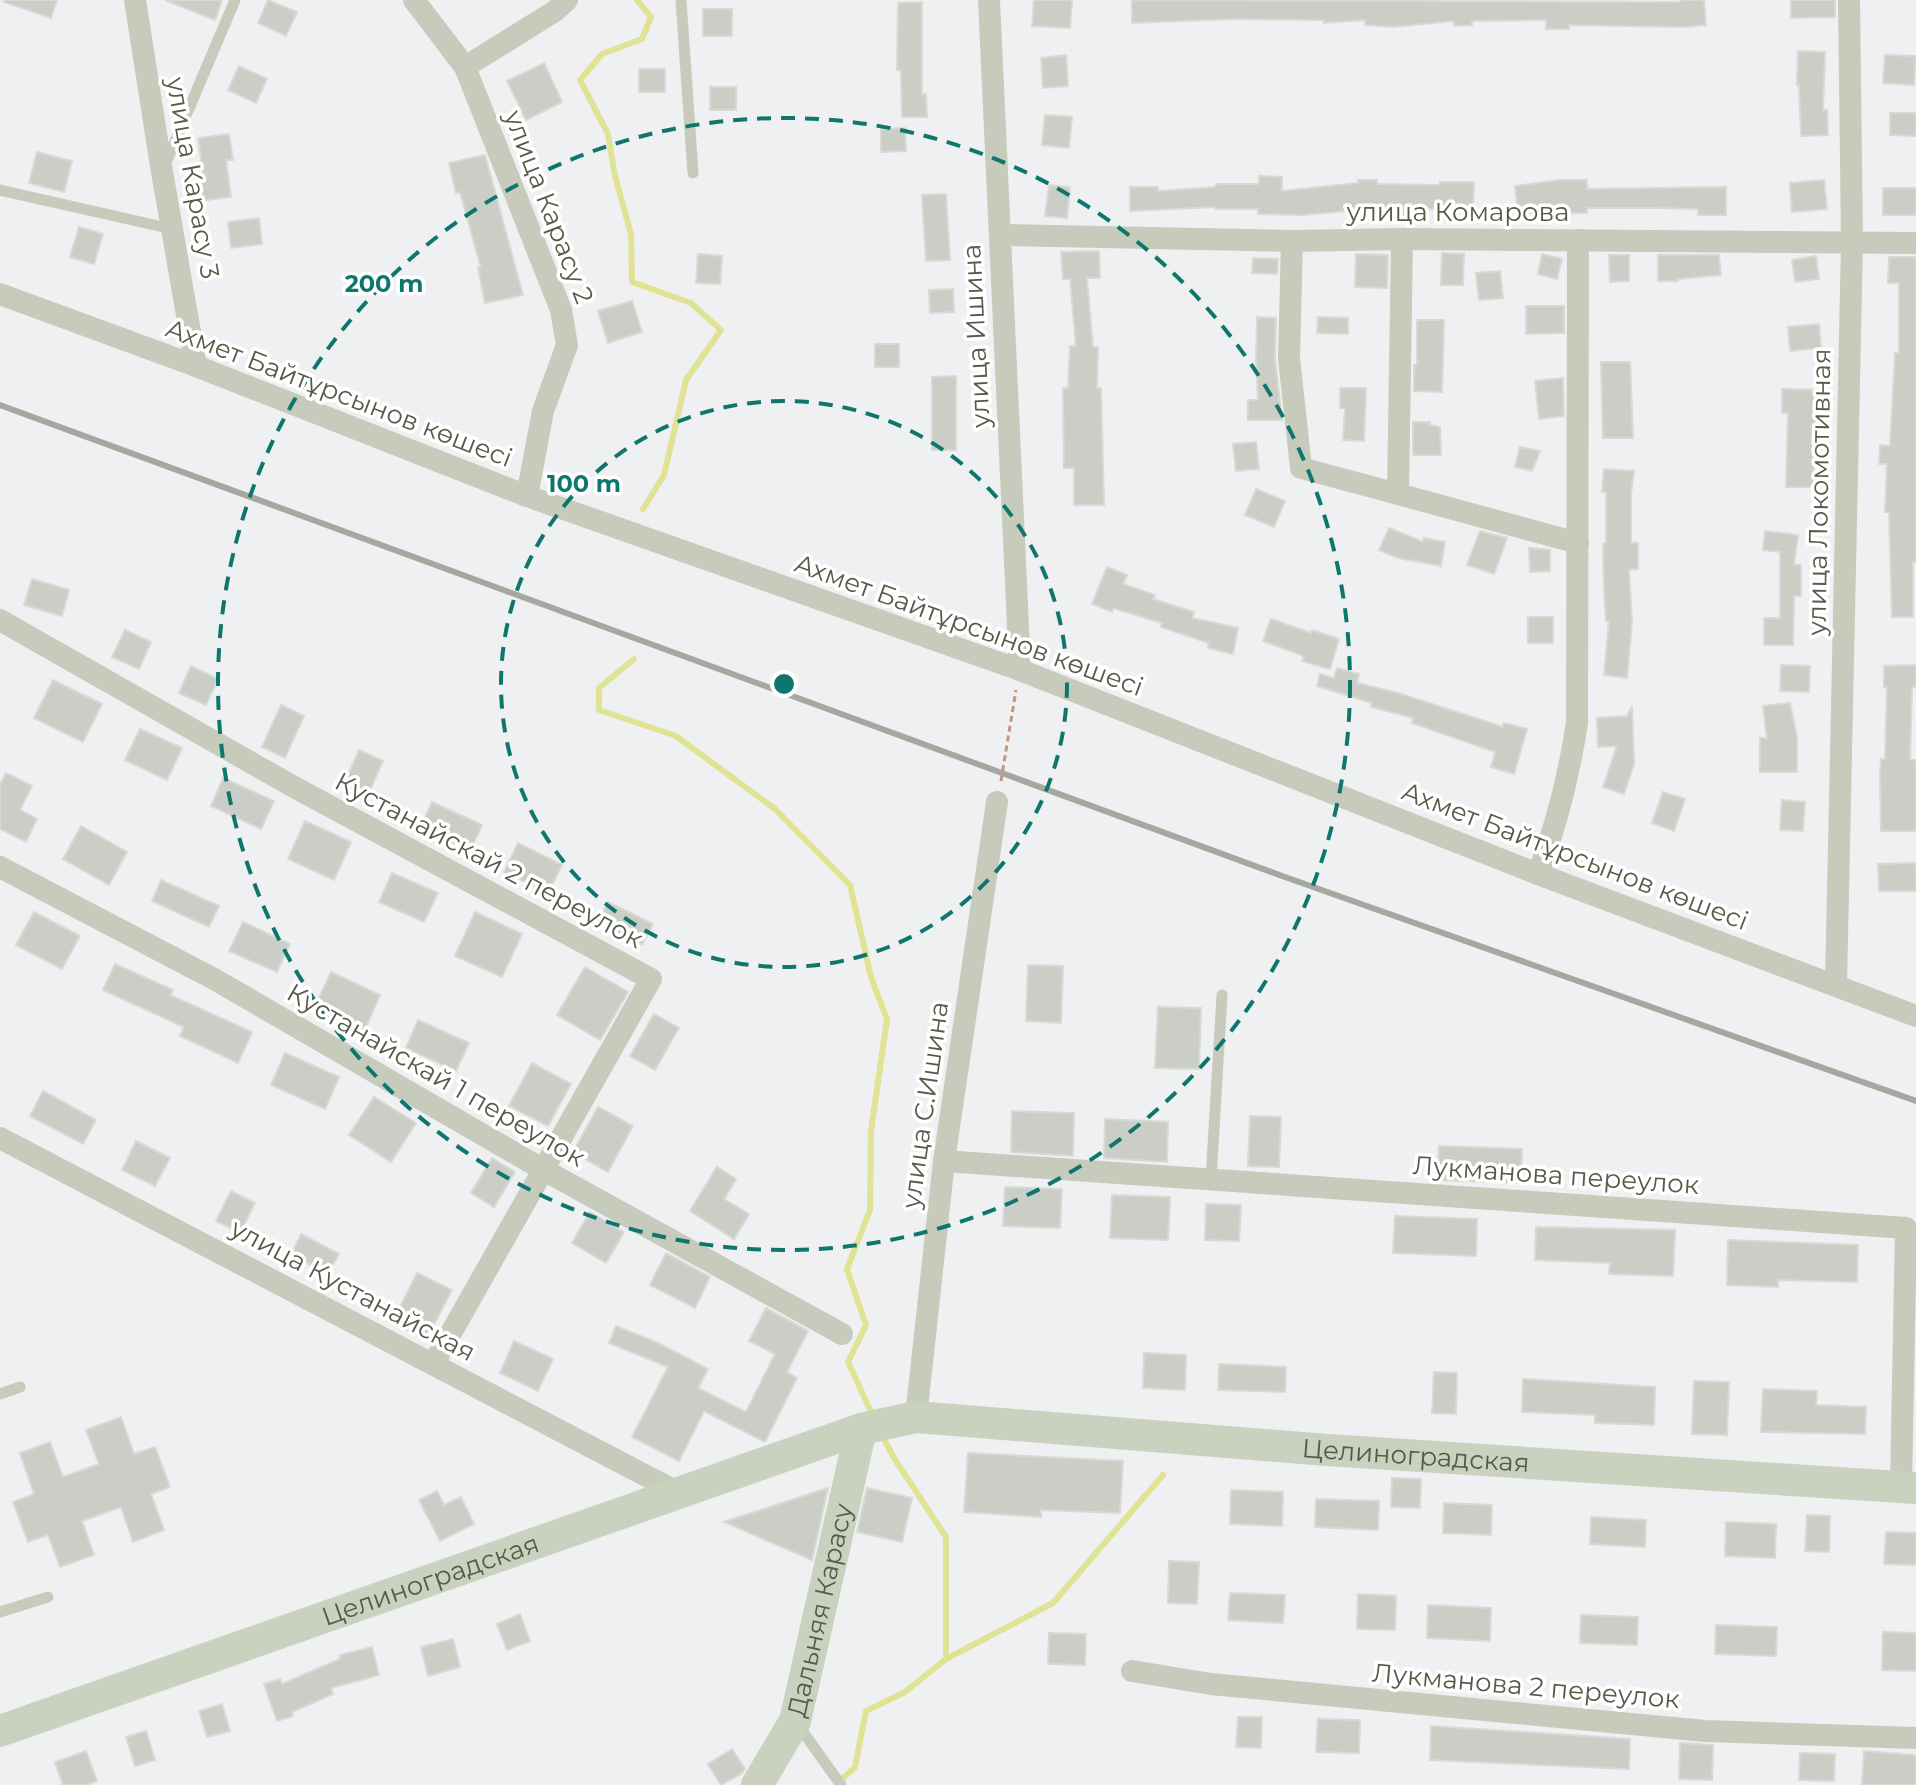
<svg xmlns="http://www.w3.org/2000/svg" width="1916" height="1785" font-family="Montserrat,sans-serif">
<style>
.lines{fill:none;stroke-linecap:round;stroke-linejoin:round}
.stream{stroke:#e0e394;stroke-width:6}
.building{fill:#cbcec7;stroke:#d7dad4;stroke-width:2}
.path{stroke:#c5957e;stroke-width:3;stroke-dasharray:6 4;stroke-linecap:butt}
.lane{stroke:#c6cbbc;stroke-width:11}
.street{stroke:#c6cbbc;stroke-width:22}
.secondary{stroke:#cbd1bf;stroke-width:32}
.rail{stroke:#a5a89f;stroke-width:6}
.ring{fill:none;stroke:#0f766e;stroke-width:4;stroke-dasharray:14 10}
.labels{text-anchor:middle;dominant-baseline:central;stroke-width:7;stroke-linejoin:round;paint-order:stroke}
.street-label{font-size:26px;fill:#565b49;stroke:#fff}
.centre{fill:#0f766e;stroke:#fff;stroke-width:4}
.ring-label{font-size:24px;text-anchor:middle;font-weight:bold;fill:#0f766e;stroke:#fff;stroke-width:7;stroke-linejoin:round;paint-order:stroke}
</style>
<rect width="100%" height="100%" fill="#eff0f2"/>
<g class="lines">
<g class="stream">
<path d="M637 0 651 17 642 39 602 54 580 80 608 134 615 176 631 234 632 282 691 303 721 330 686 380 664 475 643 509"/>
<path d="M634 659 599 688V710L676 736 775 809 850 885 871 977 887 1019 871 1131 870 1210 847 1269 866 1325 848 1362 873 1416"/>
<path d="M946 1659 1053 1603 1163 1475"/>
<path d="M838 1783 855 1767 866 1711 905 1692 946 1659V1537L894 1458 881 1433"/>
</g>
</g>
<g class="building">
<path d="M5 0H57L51 18 4 2Z"/>
<path d="M165 0H222L215 20Z"/>
<path d="M268 0 297 12 286 36 258 23Z"/>
<path d="M1034 0H1072L1070 28 1032 26Z"/>
<path d="M1132 0 1680 2V0H1704L1706 25 1683 27 1569 25V29H1546V20L1472 21V25L1454 26V21L1393 27 1365 25V20L1324 23V20L1235 19 1132 23Z"/>
<path d="M1791 0H1835V17L1791 18Z"/>
<path d="M922 2V94H926L927 117H902L901 70H897L898 3Z"/>
<rect x="703" y="9" width="29" height="27"/>
<path d="M1798 51 1825 52 1823 110H1827L1828 135 1801 136 1799 85H1797Z"/>
<path d="M1066 55 1068 86 1043 88 1041 58Z"/>
<path d="M1885 55 1916 56 1914 85 1883 83Z"/>
<path d="M544 63 562 102 526 120 507 81Z"/>
<path d="M239 66 267 79 256 103 228 90Z"/>
<rect x="639" y="69" width="26" height="23"/>
<rect x="710" y="87" width="26" height="23"/>
<path d="M1890 113H1916V136L1890 135Z"/>
<path d="M1045 115 1072 117 1069 148 1042 145Z"/>
<path d="M905 128 906 151 881 152V129Z"/>
<path d="M229 134 233 160H226L231 197 200 201 197 175 203 174 198 138Z"/>
<path d="M37 152 72 161 64 192 29 183Z"/>
<path d="M485 155 523 295 485 303 478 268H481L460 192 456 193 449 163Z"/>
<path d="M1259 176 1282 177V191L1358 183V180H1377V184L1440 185V182H1474L1473 210 1419 209V216L1358 214V210L1302 215 1258 214V209H1216V207L1130 211V187H1158V191L1216 187V184H1259Z"/>
<path d="M1561 180H1587V189L1726 187V215H1698V209L1655 208H1587V213H1561V210L1518 214 1515 186Z"/>
<path d="M1824 180 1827 209 1792 212 1790 183Z"/>
<path d="M1049 185 1070 187 1067 218 1045 216Z"/>
<rect x="1883" y="188" width="33" height="27"/>
<path d="M946 194 950 260 926 261 922 195Z"/>
<path d="M259 218 262 244 231 248 228 222Z"/>
<path d="M79 227 103 234 94 264 70 257Z"/>
<path d="M1099 251 1100 278H1087L1093 347H1098L1097 388H1101L1104 505H1074V468H1064L1063 388H1068L1070 346H1076L1070 279H1063L1061 252Z"/>
<path d="M1442 253 1464 254 1463 285H1441Z"/>
<path d="M698 254 722 256 720 284 696 283Z"/>
<path d="M1356 254 1388 255 1387 288 1355 287Z"/>
<path d="M1542 254 1562 259 1557 279 1538 274Z"/>
<path d="M1609 255H1629V281L1610 282Z"/>
<path d="M1658 255H1719L1721 275 1678 279V281H1658Z"/>
<path d="M1816 256 1819 279 1795 282 1792 260Z"/>
<path d="M1889 257H1916V562H1913V617H1892L1889 512H1885L1887 464H1879L1880 445 1890 446 1895 353H1899V283H1888Z"/>
<path d="M1253 258 1278 259 1277 274 1252 273Z"/>
<path d="M1500 271 1503 298 1479 300 1476 273Z"/>
<path d="M953 289 954 312 930 313 929 290Z"/>
<path d="M632 301 642 332 608 343 598 311Z"/>
<path d="M1526 306H1564V333L1526 334Z"/>
<path d="M1257 317 1276 318 1275 359 1282 420H1248V400H1258L1256 359Z"/>
<path d="M1318 317 1348 318V334L1317 333Z"/>
<path d="M1417 320H1444L1442 392 1414 391V365H1417Z"/>
<path d="M1819 324 1821 348 1790 351 1788 327Z"/>
<rect x="875" y="344" width="24" height="23"/>
<path d="M1601 362H1630L1633 438H1603Z"/>
<path d="M956 376V450H932V377Z"/>
<path d="M1563 378 1564 416 1539 419 1535 381Z"/>
<path d="M1340 388H1366L1364 441 1343 440 1345 408H1340Z"/>
<path d="M1782 389 1826 390V413H1818V451H1813L1814 487H1786L1788 413H1782Z"/>
<path d="M1413 422H1430V425L1440 427 1441 455H1413Z"/>
<path d="M1256 442 1259 469 1236 471 1233 444Z"/>
<path d="M1520 447 1540 451 1532 471 1515 467Z"/>
<path d="M1604 469 1634 471 1631 494V543H1638V569L1629 570 1632 622 1627 678 1604 675 1609 621H1606L1604 591 1603 544H1606V492H1602Z"/>
<path d="M1256 489 1285 501 1274 527 1245 515Z"/>
<path d="M1389 528 1423 542 1424 538 1445 542 1441 566 1398 558 1379 550Z"/>
<path d="M1480 531 1507 538 1494 574 1467 565Z"/>
<path d="M1765 531 1798 535 1794 565H1801V596H1794L1793 645H1764V618H1780V552L1763 550Z"/>
<path d="M1529 548 1550 550V571L1530 572Z"/>
<path d="M1107 567 1127 575 1123 584 1155 595 1153 599 1194 612 1192 618 1238 628 1233 654 1208 648 1209 643 1161 627 1162 623 1113 608 1112 612 1092 604Z"/>
<path d="M32 579 69 590 62 616 24 605Z"/>
<rect x="1528" y="617" width="25" height="26"/>
<path d="M1271 619 1311 633 1312 630 1339 639 1330 669 1302 661 1304 656 1263 641Z"/>
<path d="M125 630 151 642 139 669 112 657Z"/>
<path d="M1781 665 1810 666 1809 692 1780 691Z"/>
<path d="M1916 665V687H1912L1910 760H1916V831H1881L1880 775 1881 759H1885L1887 687H1884V666Z"/>
<path d="M191 666 218 679 206 705 179 693Z"/>
<path d="M1337 668 1359 674 1357 683 1398 693 1503 727 1504 723 1527 729 1514 774 1491 767 1495 752 1412 723 1414 718 1371 707 1372 703 1317 686 1320 674 1334 678Z"/>
<path d="M53 680 102 704 83 742 34 718Z"/>
<path d="M1790 703 1797 738V772H1760V738H1767L1763 706Z"/>
<path d="M281 705 304 716 285 758 262 747Z"/>
<path d="M1632 706 1634 764 1624 794 1603 787 1617 746 1598 747 1597 718 1627 716Z"/>
<path d="M140 729 182 748 167 780 125 760Z"/>
<path d="M359 750 383 761 366 799 342 788Z"/>
<path d="M6 773 32 786 20 810 37 819 26 842 0 829V784Z"/>
<path d="M223 778 274 801 261 829 211 806Z"/>
<path d="M1663 792 1685 799 1674 831 1652 823Z"/>
<path d="M1782 800 1805 802 1803 831 1780 830Z"/>
<path d="M432 802 482 825 470 851 420 828Z"/>
<path d="M305 821 351 842 334 880 288 859Z"/>
<path d="M81 826 127 852 109 885 63 859Z"/>
<path d="M518 843 562 865 548 893 504 872Z"/>
<path d="M1916 863V891H1879L1878 864Z"/>
<path d="M392 873 438 893 424 922 379 902Z"/>
<path d="M161 880 219 906 209 927 152 901Z"/>
<path d="M608 902 653 924 642 945 598 923Z"/>
<path d="M34 912 80 936 62 969 16 945Z"/>
<path d="M475 912 522 934 502 977 455 956Z"/>
<path d="M243 922 290 944 277 972 229 951Z"/>
<path d="M115 964 173 990 170 995 252 1032 238 1063 180 1036 184 1027 103 990Z"/>
<path d="M1028 965 1063 966 1061 1023 1026 1021Z"/>
<path d="M585 967 628 992 600 1040 557 1015Z"/>
<path d="M331 972 380 995 365 1029 315 1006Z"/>
<path d="M1158 1007 1201 1008 1199 1069 1155 1068Z"/>
<path d="M654 1014 679 1028 655 1070 630 1056Z"/>
<path d="M418 1020 469 1043 456 1071 406 1048Z"/>
<path d="M285 1053 339 1077 325 1109 271 1085Z"/>
<path d="M532 1063 571 1084 548 1126 509 1106Z"/>
<path d="M43 1091 96 1120 83 1144 30 1116Z"/>
<path d="M374 1097 416 1123 391 1162 349 1135Z"/>
<path d="M598 1107 633 1126 608 1172 573 1152Z"/>
<path d="M1012 1111 1074 1113 1073 1156 1011 1152Z"/>
<path d="M1250 1116 1281 1117 1279 1167 1248 1166Z"/>
<path d="M1105 1119 1168 1122 1167 1162 1104 1158Z"/>
<path d="M136 1141 170 1158 155 1186 122 1170Z"/>
<path d="M1439 1146 1522 1149 1521 1183 1437 1180Z"/>
<path d="M492 1158 515 1172 494 1207 471 1193Z"/>
<path d="M717 1167 736 1179 724 1199 749 1214 734 1239 690 1211Z"/>
<path d="M1005 1187 1062 1189 1060 1228 1003 1226Z"/>
<path d="M231 1191 255 1203 240 1233 216 1221Z"/>
<path d="M1112 1195 1170 1197 1168 1240 1110 1238Z"/>
<path d="M1206 1204 1241 1205 1239 1241 1205 1240Z"/>
<path d="M590 1212 624 1232 606 1263 572 1243Z"/>
<path d="M1395 1216 1477 1219 1476 1256 1393 1253Z"/>
<path d="M1536 1227 1675 1230 1673 1276 1609 1274 1610 1263 1535 1260Z"/>
<path d="M301 1234 339 1254 328 1274 291 1255Z"/>
<path d="M1728 1240 1858 1245 1857 1282 1778 1280V1287L1727 1285Z"/>
<path d="M666 1253 710 1277 695 1308 650 1285Z"/>
<path d="M417 1273 452 1290 426 1340 392 1323Z"/>
<path d="M766 1308 808 1331 787 1372 797 1378 765 1442 704 1411 679 1461 632 1437 668 1367 609 1343 616 1326 658 1343 708 1369 698 1388 746 1412 775 1354 749 1341Z"/>
<path d="M514 1341 553 1359 538 1391 500 1373Z"/>
<path d="M1144 1353 1186 1355 1185 1390 1143 1388Z"/>
<path d="M1219 1364 1286 1367 1285 1392 1218 1390Z"/>
<path d="M1434 1372 1457 1373 1456 1414 1432 1413Z"/>
<path d="M1523 1379 1655 1387 1654 1425 1595 1423V1415L1522 1412Z"/>
<path d="M1694 1381 1729 1382 1727 1435 1692 1434Z"/>
<path d="M1763 1389 1817 1391 1816 1405 1866 1407 1865 1434 1761 1432Z"/>
<path d="M121 1417 134 1454 155 1447 170 1487 151 1494 164 1530 133 1542 121 1507 82 1521 94 1555 60 1567 48 1535 28 1542 13 1502 34 1494 20 1453 50 1442 63 1477 99 1464 86 1430Z"/>
<path d="M968 1453 1123 1461 1120 1513 1041 1510V1517L964 1512Z"/>
<path d="M1392 1478 1421 1479 1420 1508 1391 1507Z"/>
<path d="M828 1488 812 1560 724 1522Z"/>
<path d="M867 1488 912 1498 902 1542 857 1532Z"/>
<path d="M1231 1490 1283 1492 1282 1526 1230 1524Z"/>
<path d="M437 1491 444 1505 461 1497 474 1524 440 1541 419 1500Z"/>
<path d="M1316 1499 1379 1501 1378 1530 1315 1527Z"/>
<path d="M1444 1503 1492 1505 1491 1535 1443 1533Z"/>
<path d="M1807 1515 1830 1516 1829 1552 1805 1551Z"/>
<path d="M1591 1517 1646 1520 1645 1547 1590 1544Z"/>
<path d="M1726 1522 1776 1524 1775 1558 1725 1556Z"/>
<path d="M1886 1532 1916 1533V1565L1884 1564Z"/>
<path d="M1169 1561 1199 1562 1197 1604 1168 1603Z"/>
<path d="M1230 1593 1285 1595 1283 1623 1228 1620Z"/>
<path d="M1358 1594 1396 1596 1395 1630 1357 1629Z"/>
<path d="M1428 1605 1491 1608 1490 1641 1427 1638Z"/>
<path d="M520 1614 530 1641 507 1650 497 1624Z"/>
<path d="M1581 1615 1638 1617 1637 1645 1580 1643Z"/>
<path d="M1716 1625 1777 1627 1776 1656 1715 1654Z"/>
<path d="M1883 1632 1916 1633V1671L1882 1670Z"/>
<path d="M1049 1633 1086 1634 1085 1665 1048 1664Z"/>
<path d="M453 1639 460 1667 428 1676 421 1647Z"/>
<path d="M372 1647 379 1675 331 1688 333 1694 292 1712 293 1716 277 1721 264 1684 280 1679 282 1684 340 1659V1655Z"/>
<path d="M222 1704 230 1731 207 1737 199 1711Z"/>
<path d="M1238 1717H1262L1261 1748 1236 1747Z"/>
<path d="M1318 1719 1360 1720 1359 1753 1316 1752Z"/>
<path d="M1431 1726 1630 1739 1629 1769 1430 1760Z"/>
<path d="M146 1731 155 1760 135 1766 126 1737Z"/>
<path d="M1680 1743 1713 1745 1712 1780 1679 1779Z"/>
<path d="M732 1749 745 1769 741 1774 721 1785 708 1764Z"/>
<path d="M86 1751 97 1781 86 1785H63L55 1762Z"/>
<path d="M1864 1751 1916 1755V1785H1862Z"/>
<path d="M1800 1753 1835 1754 1834 1781 1799 1780Z"/>
</g>
<g class="lines">
<path class="path" d="M1001 781 1016 690"/>
<g class="lane">
<path d="M681 0 693 173"/>
<path d="M165 165 235 0"/>
<path d="M0 190 172 229"/>
<path d="M1211 1179 1222 995"/>
<path d="M0 1394 20 1387"/>
<path d="M0 1612 48 1597"/>
<path d="M798 1725 841 1785"/>
</g>
<g class="street">
<path d="M135 0 162 172 196 366"/>
<path d="M414 0 465 67 561 310 567 345 543 411 527 496"/>
<path d="M989 0 1020 670"/>
<path d="M465 67 555 11 567 0"/>
<path d="M1000 235 1292 241 1402 239 1916 243"/>
<path d="M1402 239 1398 494 1578 543"/>
<path d="M1292 241 1289 358 1301 468 1398 494"/>
<path d="M0 294 196 366 527 496 1020 670 1538 874 1916 1016"/>
<path d="M0 620 294 787 651 979 434 1363"/>
<path d="M0 867 214 979 542 1169 842 1334"/>
<path d="M1538 874C1557 824 1569 775 1577 723L1578 240"/>
<path d="M1836 985 1852 242 1849 0"/>
<path d="M0 1138 679 1493"/>
<path d="M944 1161 1906 1228 1901 1486"/>
<path d="M916 1417 944 1161 997 802"/>
<path d="M1132 1671 1211 1684 1705 1731 1916 1738"/>
</g>
<g class="secondary">
<path id="s1" d="M0 1731 861 1429 916 1417 1327 1450 1916 1488"/>
<path id="s2" d="M757 1785 795 1721 861 1429"/>
</g>
<path class="rail" d="M0 405 1285 877 1916 1101"/>
</g>
<g class="ring">
<circle cx="784" cy="684" r="283"/>
<circle cx="784" cy="684" r="566"/>
</g>
<g class="labels">
<g class="street-label">
<text transform="translate(193 178) rotate(80)">улица Карасу 3</text>
<text transform="translate(549 207) rotate(69)">улица Карасу 2</text>
<text x="1458" y="212">улица Комарова</text>
<text transform="translate(976 336) rotate(-93)">улица Ишина</text>
<text transform="translate(339 393) rotate(21)">Ахмет Байтұрсынов көшесі</text>
<text transform="translate(1819 492) rotate(-89)">улица Локомотивная</text>
<text transform="translate(969 625) rotate(20)">Ахмет Байтұрсынов көшесі</text>
<text transform="translate(1575 856) rotate(21)">Ахмет Байтұрсынов көшесі</text>
<text transform="translate(489 860) rotate(28)">Кустанайскай 2 переулок</text>
<text transform="translate(436 1075) rotate(30)">Кустанайскай 1 переулок</text>
<text transform="translate(925 1105) rotate(-82)">улица С.Ишина</text>
<text transform="translate(1556 1175) rotate(4)">Лукманова переулок</text>
<text transform="translate(353 1290) rotate(28)">улица Кустанайская</text>
<text stroke="none"><textPath href="#s1" startOffset="1470">Целиноградская</textPath></text>
<text stroke="none"><textPath href="#s1" startOffset="456">Целиноградская</textPath></text>
<text stroke="none"><textPath href="#s2" startOffset="188">Дальняя Карасу</textPath></text>
<text transform="translate(1526 1686) rotate(5)">Лукманова 2 переулок</text>
</g>
</g>
<circle cx="784" cy="684" r="12" class="centre"/>
<g class="ring-label">
<text x="384" y="292">200 m</text>
<text x="584" y="492">100 m</text>
</g>
</svg>
